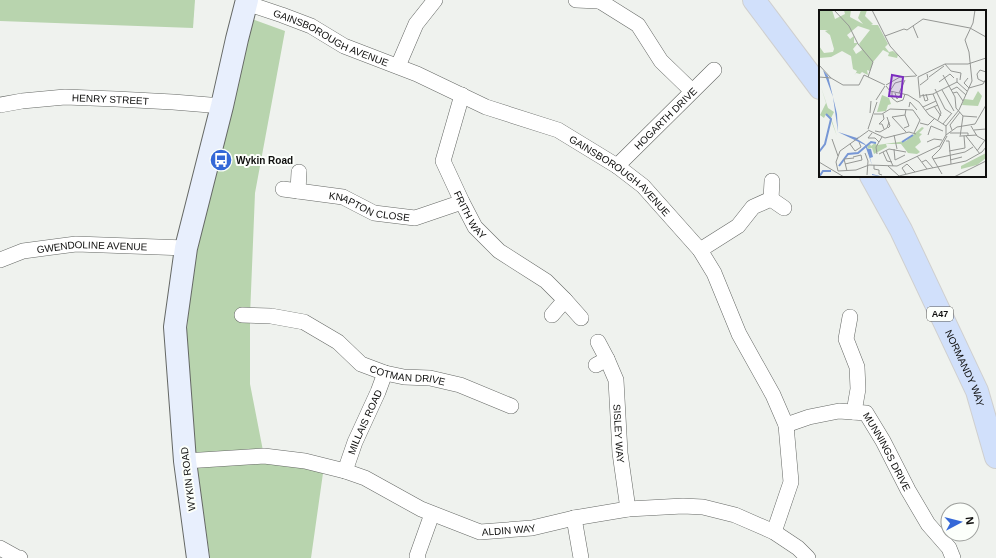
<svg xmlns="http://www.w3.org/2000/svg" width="996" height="558" font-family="Helvetica,sans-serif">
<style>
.green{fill:#b8d4ae}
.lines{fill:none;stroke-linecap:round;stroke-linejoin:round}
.street-casing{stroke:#656865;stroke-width:16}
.secondary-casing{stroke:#656865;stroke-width:24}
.primary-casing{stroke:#cfcfcf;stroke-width:24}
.street{stroke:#fff;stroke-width:15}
.secondary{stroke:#e8effd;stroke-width:22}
.primary{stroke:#d1e0fb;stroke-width:22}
.labels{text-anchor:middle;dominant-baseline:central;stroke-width:4;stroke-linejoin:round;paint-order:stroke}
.shield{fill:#fcfffb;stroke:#565755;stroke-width:1}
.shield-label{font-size:9px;font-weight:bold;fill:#0f0f0e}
.street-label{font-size:10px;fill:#0f0f0e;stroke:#fcfffb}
.poi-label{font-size:10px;font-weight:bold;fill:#0f0f0e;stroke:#fcfffb;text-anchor:start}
.inset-river{fill:none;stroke:#7797d5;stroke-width:2}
.inset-road{fill:none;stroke:#959794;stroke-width:1}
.view{fill:#7b2cbf;fill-opacity:0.15;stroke:#7b2cbf;stroke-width:2}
.inset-edge{fill:none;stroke:#0f0f0e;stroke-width:2}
</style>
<rect width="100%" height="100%" fill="#eff2ee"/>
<g class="green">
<path d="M0 0H195L193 28 0 21Z"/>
<path d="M252 19 285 31 255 193 250 316V384L264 456 324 466 311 558H210L197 469 186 341 193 259Z"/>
</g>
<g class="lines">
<g class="street-casing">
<g id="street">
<path d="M576 0 598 1"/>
<path d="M598 0 638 25 661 61 692 91"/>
<path id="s1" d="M246 3 282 15 311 26 344 46 417 74 486 107 558 130 617 166 643 186 700 250 714 273 739 334 773 395 786 425 791 482 774 532"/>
<path d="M398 66 416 24 435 0"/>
<path id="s2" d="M462 95 443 161 462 202 475 227 499 251 546 281 565 300 552 315"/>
<path id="s3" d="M0 105 22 101 65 97 116 99 173 102 222 106"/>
<path id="s4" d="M617 166 714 70"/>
<path id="s5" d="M283 189 343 197 374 213 415 218 462 202"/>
<path d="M298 191 299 172"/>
<path d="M771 199 784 208"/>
<path d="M700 250 738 226 753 207 771 199 772 181"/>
<path id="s6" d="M0 260 23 251 76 244 186 248"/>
<path d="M565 300 581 318"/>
<path id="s7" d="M242 315 271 316 304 322 338 342 361 364 385 373 404 377 430 378 460 385 511 406"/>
<path d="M850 317 846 339 857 367 858 389 854 412"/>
<path d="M598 342 607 359"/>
<path id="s8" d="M596 365 607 359 616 380 620 453 628 509"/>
<path id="s9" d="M786 425 809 417 839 411 866 413 883 441 908 490 928 524 949 548 953 558"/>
<path id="s10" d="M185 461 264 456 305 461 345 471 365 478 421 509 480 532 532 528 574 518 628 509 683 506 703 507 735 515 774 532 798 548 808 558"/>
<path id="s11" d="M345 471 355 442 378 392 385 373"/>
<path d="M574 518 581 558"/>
<path d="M0 548 18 558H20"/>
<path d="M418 558 417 556 432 514"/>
</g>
</g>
<g class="secondary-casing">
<path id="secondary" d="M198 558 185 461 175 327 186 248 222 106 237 39 247 0"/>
</g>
<g class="primary-casing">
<g id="primary">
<path d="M754 0 820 88"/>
<path id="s12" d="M871 176 901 230 977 391 996 457"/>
</g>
</g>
<use href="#street" class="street"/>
<use href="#secondary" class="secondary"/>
<use href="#primary" class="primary"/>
</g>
<defs>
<g id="bus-disc" transform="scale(1.15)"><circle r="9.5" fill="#3468d7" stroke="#fcfffb"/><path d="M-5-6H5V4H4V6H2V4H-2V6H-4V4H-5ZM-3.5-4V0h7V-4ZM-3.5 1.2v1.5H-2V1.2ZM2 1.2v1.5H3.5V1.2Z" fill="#fff"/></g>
</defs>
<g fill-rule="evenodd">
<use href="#bus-disc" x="221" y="160"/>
</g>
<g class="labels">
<rect class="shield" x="927" y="307" width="26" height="14" rx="3"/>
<g class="shield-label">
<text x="940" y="314">A47</text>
</g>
<g class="street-label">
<text stroke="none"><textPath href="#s1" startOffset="92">GAINSBOROUGH AVENUE</textPath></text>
<text stroke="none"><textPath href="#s3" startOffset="111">HENRY STREET</textPath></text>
<text stroke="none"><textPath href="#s4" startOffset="68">HOGARTH DRIVE</textPath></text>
<text stroke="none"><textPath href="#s1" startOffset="415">GAINSBOROUGH AVENUE</textPath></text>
<text stroke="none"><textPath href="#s5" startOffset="89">KNAPTON CLOSE</textPath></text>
<text stroke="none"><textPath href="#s2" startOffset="129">FRITH WAY</textPath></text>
<text stroke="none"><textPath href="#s6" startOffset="94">GWENDOLINE AVENUE</textPath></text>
<text stroke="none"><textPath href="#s12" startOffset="214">NORMANDY WAY</textPath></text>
<text stroke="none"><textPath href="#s7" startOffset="182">COTMAN DRIVE</textPath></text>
<text stroke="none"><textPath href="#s11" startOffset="53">MILLAIS ROAD</textPath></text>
<text stroke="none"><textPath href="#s8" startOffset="89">SISLEY WAY</textPath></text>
<text stroke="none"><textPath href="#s9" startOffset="126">MUNNINGS DRIVE</textPath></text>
<text transform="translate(188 479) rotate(-97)">WYKIN ROAD</text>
<text stroke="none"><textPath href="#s10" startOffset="339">ALDIN WAY</textPath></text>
</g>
<g class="poi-label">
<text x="236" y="160">Wykin Road</text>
</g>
</g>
<g transform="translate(819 10)">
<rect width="167" height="167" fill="#eff2ee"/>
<path d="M0 0H13L16 9 26 4 25 0H32L31 7 44 14 39 8 42 0H48L46 6 54 14 52 15H59L69 34 66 37 70 42 74 41 79 45 78 48 69 46 70 43 64 40 54 52 51 61 48 60 49 65 43 62 41 64 37 63 35 66 38 61 34 59 32 46 23 41 12 47 0 48V36L5 43 14 42 15 39 11 25 6 21 9 20H0ZM39 16 51 20 40 34 43 40 37 44 34 39 39 33H35V26L31 29 28 25ZM2 77 9 98 15 102 12 108 18 126 11 108 7 104 5 108 1 105 7 93ZM159 81 163 86 159 96 143 95 145 89 154 90ZM63 85 70 88 72 94 69 95 67 101 58 102ZM103 117 105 118 100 123 103 124 100 127 102 132 96 137 101 142 98 144 89 143 82 134H67L68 137 55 144 53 138 49 139 48 136 51 134 52 136 56 133 58 135 87 131ZM167 143V148L158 155 142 159V156Z" fill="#b8d4ae" fill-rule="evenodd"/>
<path d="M4 60 9 66 14 87 18 104 19 122 38 128 40 126 38 129 46 134 49 139H52L54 147 51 148 53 155V164L65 167 53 165V155L46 135 19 122 14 87Z" fill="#7797d5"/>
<path class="inset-river" d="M83 132 94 125M0 142 6 134 12 109 7 104M20 156 29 144 39 143 52 132 57 133M0 167 4 161H12"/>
<path class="inset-road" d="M15 0 30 16 39 34 54 52 49 67M53 0 71 36 98 66M94 16 99 28M66 26 85 19 88 20 104 9 151 18 167 27M126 54 132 61 142 63 141 70M0 55 12 68M124 65 136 87 137 98 144 106 141 127M0 67 12 68 24 75H40L45 65 66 75M99 67 101 88M99 67 126 54H149L167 48M110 67 125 56M138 68V72L148 81M149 68 145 73 150 78M120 72 131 64 135 68M165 72 159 69 158 64 161 60 167 62M67 75 81 67 97 66M101 75 109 69 108 64M67 76 71 81 89 85 100 92 110 105 127 116M150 78 164 74 167 69M116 79 126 99 132 103M123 80 135 101M132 80 138 77 147 85M71 81 76 73 83 71M73 82V88L78 92 84 90 86 84M76 83 78 89 83 83M80 83 86 70M134 83 138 82 144 91M104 84 106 91 109 90 107 84M114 84 122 103 119 110M101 86 114 84 138 72M57 90 66 76M115 96 122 106M90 97 91 92 98 100M104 97 117 91M107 100 119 95M51 103 52 91M55 104H63L71 99 94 100 101 110 95 123M64 104 65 109 60 114H63L65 119M144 106 158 107M68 107 71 116 69 118M73 107 87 122M73 107 86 105 87 99M101 113 109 115 116 108M124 114 133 103M152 116 158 126 167 131M85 118 90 116 86 105M49 119 58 92M49 120 66 128 90 122 97 124M133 120 131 115 141 102M155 120 167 119M56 121 61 122 68 118 70 112M53 123 49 128H56L60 132M131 123H149V126M75 125 78 139M109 125 112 116 124 121M127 125V116L140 100 153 71 150 42 146 30 154 13 156 0M127 125 138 117 156 114 167 95M142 126 158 125M145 126 146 138M147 126 161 144M13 129 19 146M127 131H130L132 154M108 132 115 129 123 130M31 134 36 141 42 137 40 132M120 137 127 125M75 139 76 150 86 145M121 139 128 126M121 139 113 147 123 164M67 140 74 156M130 141 146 138M158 141 166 130M64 142 68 151 73 152M46 143 49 151 48 165M58 144 57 137 63 127M60 144 70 139 87 142M98 146 108 159 118 157M114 149 146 142 154 137M131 150 143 147M0 152 25 167M103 152 107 150 114 158M26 154 43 150 42 145 34 147M55 155V159L60 160V164L63 165M69 156 80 166 108 159M118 157 147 151 163 142 167 137M19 161 37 160 50 155 78 156 120 136M19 161 17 152 21 141 49 121M28 161 25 149 35 148M87 164 83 158 88 154 96 162M135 167 167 151"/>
<path class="view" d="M73 65 84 67 82 87 70 86Z"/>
<rect width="167" height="167" class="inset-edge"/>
</g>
<g transform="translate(960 522) rotate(83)"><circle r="19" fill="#fcfffb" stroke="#9d9f9c"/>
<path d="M0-3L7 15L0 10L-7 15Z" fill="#3468d7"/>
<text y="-6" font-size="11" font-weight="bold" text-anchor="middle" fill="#0f0f0e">N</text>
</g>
</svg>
